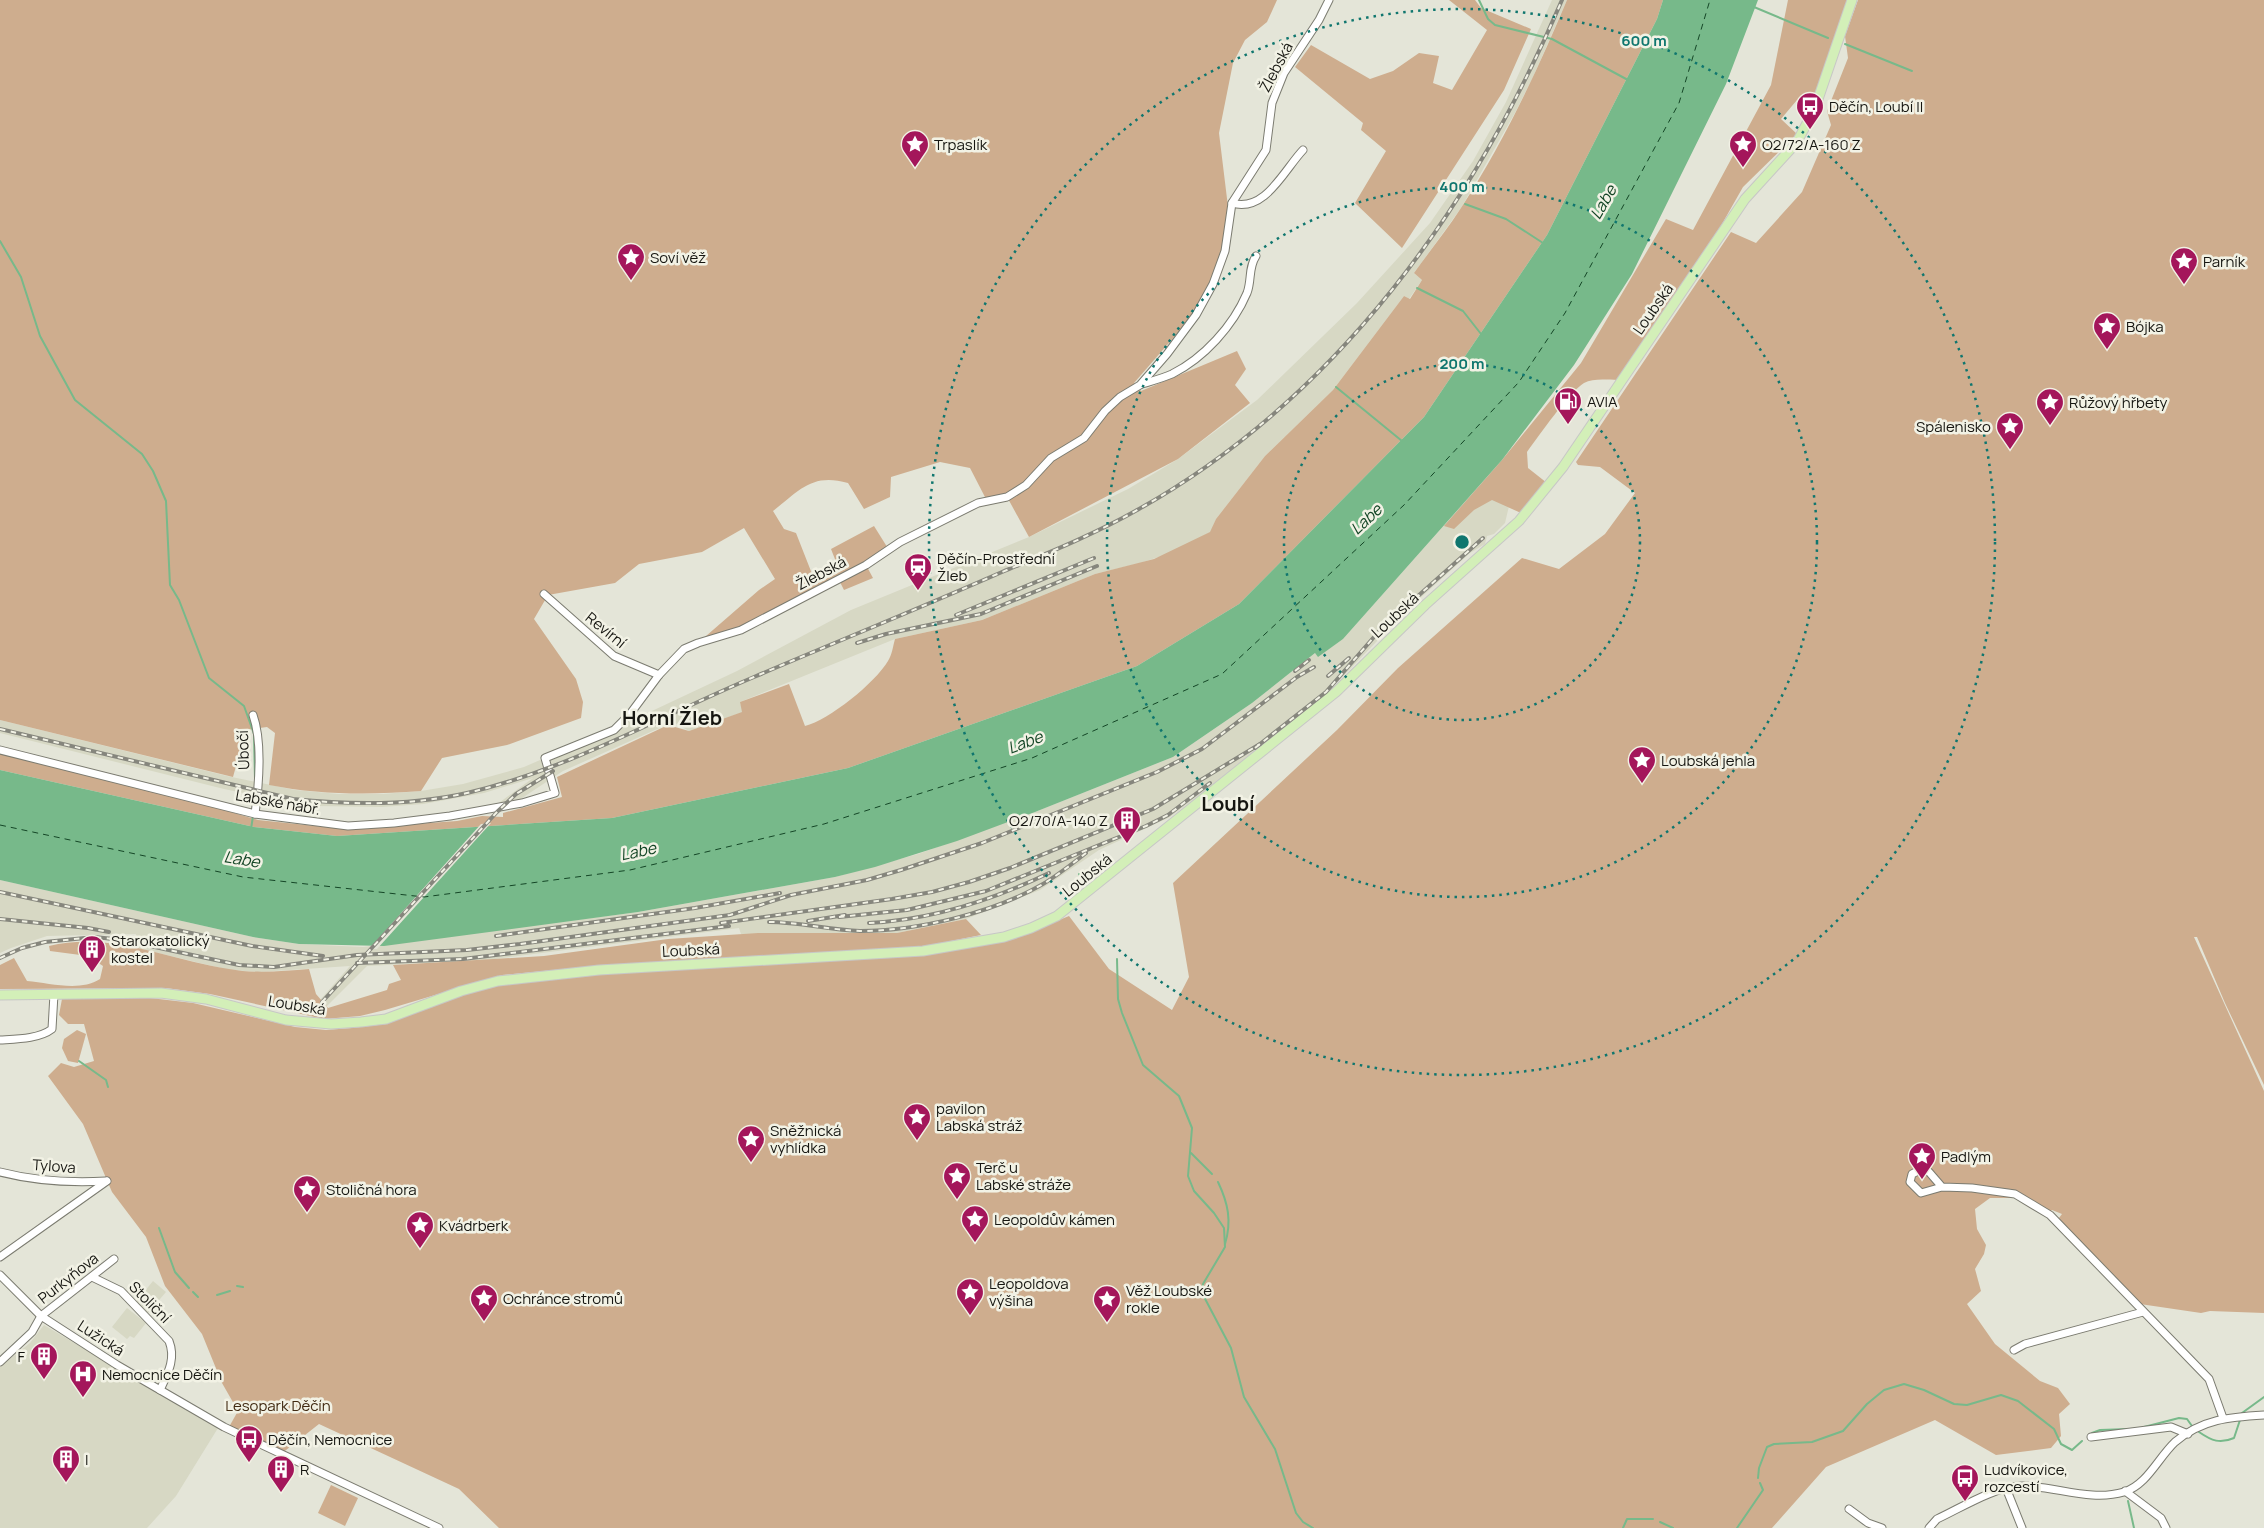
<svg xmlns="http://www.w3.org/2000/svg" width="2264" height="1528" font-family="Manrope,sans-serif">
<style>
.built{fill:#d7d8c4}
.green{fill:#cead8e}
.water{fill:#77b98a}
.pier{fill:#e4e5d8}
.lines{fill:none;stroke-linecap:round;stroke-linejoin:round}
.stream{stroke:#77b98a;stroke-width:2}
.ferry{stroke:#144626;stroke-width:1;stroke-dasharray:6 5;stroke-linecap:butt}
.minor-casing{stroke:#7b7b70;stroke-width:9}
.major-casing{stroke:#c7c7c6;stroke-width:11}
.minor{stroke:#fff;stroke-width:7}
.major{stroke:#d3efb8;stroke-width:9}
.rail-casing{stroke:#86867d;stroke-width:4}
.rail{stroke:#f2f2e5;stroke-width:2;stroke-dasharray:5.5;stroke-linecap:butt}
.ring{fill:none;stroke:#0f766e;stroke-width:2.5;stroke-dasharray:2.5 5}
.labels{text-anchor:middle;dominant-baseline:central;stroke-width:5;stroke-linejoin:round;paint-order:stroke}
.street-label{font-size:15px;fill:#161611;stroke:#f2f2e5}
.poi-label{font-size:15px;fill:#161611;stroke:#f2f2e5;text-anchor:start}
.park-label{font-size:15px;fill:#412a12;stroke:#f2f2e5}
.water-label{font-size:16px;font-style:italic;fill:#144626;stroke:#f2f2e5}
.district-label{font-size:20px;font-weight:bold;fill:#161611;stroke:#f2f2e5}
.centre{fill:#0f766e;stroke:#f2f2e5;stroke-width:2.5}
.ring-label{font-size:15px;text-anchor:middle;font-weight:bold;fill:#0f766e;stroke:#f2f2e5;stroke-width:5;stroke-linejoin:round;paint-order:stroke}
</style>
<rect width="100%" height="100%" fill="#e4e5d8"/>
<g class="built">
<path d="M1552 0H1567L1534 75 1516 111 1461 208 1414 273 1422 280 1409 299 1404 296 1333 390 1265 456 1216 519 1211 532 1168 554 1140 563 1095 574 982 620 895 639 740 702 743 712 689 731 673 722 563 771 516 802 496 805 533 778 484 793 423 804 382 807 316 806 293 803 224 789 0 733V720L227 776 295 790 339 794H382L421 791 463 784 524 767 637 718 737 671 851 610 1029 537 1128 489 1178 459 1257 400 1357 303 1430 223 1473 161 1506 102Z"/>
<path d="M1480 485 1509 506 1505 523 1494 534 1487 536 1485 544 1470 553 1408 609 1323 697 1255 753 1170 817 1099 850 1040 890 966 919 897 933 741 934 739 928 486 960 367 966 326 1007 320 1000 350 966 259 972 229 970 133 947 136 934 47 936 11 948 0 953V880L253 937 299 944 363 947 638 912 835 877 918 854 1035 812 1173 757 1252 703 1315 653 1318 656 1343 639Z"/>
<path d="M153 1281 166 1292 148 1313 136 1302Z"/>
<path d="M127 1308 146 1323 134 1338 130 1336 127 1339 112 1327Z"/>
<path d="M44 1325 218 1428 176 1496 147 1528H0V1367L30 1343Z"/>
</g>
<g class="green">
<path d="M0 0H1277L1267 22 1245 40 1233 63 1219 133 1229 215 1225 251 1195 313 1134 383 1141 391 1237 351 1246 369 1235 385 1250 403 1178 459 1029 537 1006 495 986 499 970 468 940 462 891 477 890 497 864 509 848 483C812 473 800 490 773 511L784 529 796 533 816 584 840 572 831 549 874 526 889 550 866 565 873 578 844 590 839 580 741 630 698 643 759 590 775 579 744 528 702 552 639 564 615 583 548 595 534 619 576 679 583 702 581 718 507 745 442 758 421 791C370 795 320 795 269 785L275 733 267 727 246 730 233 777 0 720Z"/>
<path d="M1449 0H1475L1481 8 1531 29 1504 90 1402 248 1355 203 1386 151 1361 130 1363 123 1295 67 1311 45 1370 79 1393 71 1419 53 1439 56 1433 83 1452 90 1487 30Z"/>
<path d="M1567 0H1663L1657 19 1547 235 1424 417 1239 604 1137 666 848 768 612 818 337 836 254 827 0 770V753L188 799 258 820 345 829 457 821 482 816 503 817V813L562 797 557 777 668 725 689 731 742 712 740 702 789 684 805 726C829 720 875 683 888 661 892 655 893 646 895 639L982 620 1095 574 1154 559 1210 532 1216 519 1265 456 1333 390 1404 296 1410 299 1422 280 1414 273C1429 252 1446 231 1461 208 1503 143 1537 72 1567 0Z"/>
<path d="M1788 0H1848L1813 106 1797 100 1781 119 1797 134 1743 187 1722 224 1618 380C1607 380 1593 378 1584 383 1570 391 1538 437 1527 452L1528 468 1547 483 1521 513 1492 500 1474 510 1454 529 1444 526 1502 460 1581 363 1666 219 1693 230 1771 85Z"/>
<path d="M1858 0H2264V1085L2225 1003 2197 937H2194L2264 1091V1313L2210 1311 2201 1313 2140 1304 2062 1223 2059 1218 2062 1214 2052 1210 2046 1215 2018 1198H1990L1975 1209 1977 1229 1986 1245 1984 1254 1975 1269 1981 1291 1967 1304 1995 1344 2040 1381 2058 1388 2070 1404 2059 1414 2061 1436 2051 1448 1996 1455 1935 1420 1826 1467 1772 1528H499L459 1489 319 1424 281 1454 229 1427 238 1411 222 1383 202 1334 165 1286 146 1237 112 1192 83 1124 48 1076 61 1063 74 1067 94 1061 84 1024H68L59 1015 62 999 150 998 193 1003 295 1027 326 1030 352 1028 387 1024 461 995 502 984 600 974 919 956 1016 938 1069 916 1109 969 1172 1010 1189 977 1173 883 1337 730 1398 668 1522 558 1559 569 1605 534 1635 493 1600 467 1578 465 1576 462 1731 232 1756 243 1802 192 1831 125 1827 111 1848 58 1845 36Z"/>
<path d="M966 919 981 935 921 947 604 965 502 975 385 1010 360 1016 324 1019 210 994 166 988 0 989V965L14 958 27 981C50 983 80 992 100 979L103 966 88 956 50 951 49 946C111 931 169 960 229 969 255 974 283 971 309 969L316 994 328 1008 387 990 389 984 401 980 393 965 544 956 668 939 758 933H897Z"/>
<path d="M77 1030 86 1034 78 1063 68 1061 62 1048 64 1039Z"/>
<path d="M331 1485 358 1498 345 1526 318 1513Z"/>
</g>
<path class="water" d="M1663 0H1758L1726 84 1632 274 1574 365 1502 460 1343 639 1318 657 1315 653 1252 703 1173 757 1035 812 957 841 875 867 835 877 638 912 384 946 299 944 253 937 0 880V770L254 827 337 836 612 818 848 768 1137 666 1239 604 1424 417 1547 235 1657 19Z"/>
<path class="pier" d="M491 823 377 949H369L481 824Z"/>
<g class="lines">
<g class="stream">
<path d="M1479 0 1488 19 1495 25 1552 39 1628 80"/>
<path d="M1754 7 1828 38"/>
<path d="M1845 44 1912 71"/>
<path d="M1465 204 1506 219 1543 243"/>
<path d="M0 241 21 277 40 336 75 400 142 454 153 471 166 501 170 585 179 600 209 678 244 706 254 734 255 779"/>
<path d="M1417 288 1463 311 1481 334"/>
<path d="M1336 387 1402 441"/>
<path d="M251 829 253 816"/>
<path d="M1079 874 1087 888"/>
<path d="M1117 959 1118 999 1122 1013 1143 1065 1179 1096 1192 1128 1188 1176 1194 1191 1214 1213 1224 1228 1225 1247 1203 1284 1202 1293 1231 1348 1244 1397 1275 1449 1296 1513 1303 1522 1313 1528"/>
<path d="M79 1061 106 1080 108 1087"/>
<path d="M1191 1153 1212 1174"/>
<path d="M1218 1182C1228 1203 1232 1221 1225 1244"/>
<path d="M159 1228 175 1272 189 1288"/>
<path d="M237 1286 243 1287"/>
<path d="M193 1292 198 1297"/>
<path d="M217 1295 230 1291"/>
<path d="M2242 1413 2264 1397"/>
<path d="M2144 1427 2179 1418 2187 1419 2192 1426"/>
<path d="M2199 1432C2212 1441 2220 1444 2234 1438L2240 1420"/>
<path d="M2092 1433 2100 1430 2129 1429"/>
<path d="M1758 1478 1759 1468 1767 1447 1774 1444 1812 1442 1843 1431 1867 1404 1884 1390 1904 1384 1924 1390 1954 1404 1967 1405 2001 1395 2018 1401 2054 1429 2061 1444 2072 1450 2082 1441"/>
<path d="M2128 1501 2134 1528"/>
<path d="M1660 1522 1673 1528"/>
<path d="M1623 1528 1627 1519H1653"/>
<path d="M1737 1528 1763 1490 1760 1483"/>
</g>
<path class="ferry" d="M0 825 243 877 424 897 630 870 824 824 1032 758 1222 674 1404 505 1519 382 1565 313 1679 103 1710 0"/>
<g class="minor-casing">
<g id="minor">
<path d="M1232 203C1265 213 1284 170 1303 150"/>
<path d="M1142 384C1152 381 1163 378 1172 374 1204 358 1233 326 1247 293 1252 280 1248 268 1256 256"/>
<path d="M544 594 614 656 659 675"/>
<path d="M253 715C263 743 259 784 255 814"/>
<path d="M0 750 255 814 348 826 394 823 450 816 522 803 555 793 545 758 614 730 630 714 659 675 684 649 698 643 741 630 866 565 900 542 978 503 1007 497 1026 485 1051 458 1084 438 1105 411 1120 397 1140 385 1167 354 1196 315 1213 284 1225 251 1232 203 1266 150 1272 103 1284 73 1319 20 1329 0"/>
<path d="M0 1040C16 1039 39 1039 52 1029L54 994"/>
<path d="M0 1172C35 1181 70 1183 106 1181"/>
<path d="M1942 1187 1929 1172 1920 1170 1912 1174 1910 1182 1921 1193 1942 1187 1972 1188 2015 1194 2050 1215 2209 1379 2223 1418"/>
<path d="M0 1257 107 1181"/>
<path d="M0 1275 41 1316 117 1365 224 1427 439 1528"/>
<path d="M92 1277 121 1291 169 1341C176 1359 168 1373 160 1390"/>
<path d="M2014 1350 2025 1344 2143 1312"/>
<path d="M0 1362 32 1332 41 1316 114 1259"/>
<path d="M2091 1437 2171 1427 2188 1434"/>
<path d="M2006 1488 2022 1528"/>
<path d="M2125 1491 2161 1518 2166 1528"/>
<path d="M1849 1509 1868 1523 1882 1528"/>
<path d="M1929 1528 1937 1519C1961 1508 1995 1486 2022 1486 2056 1486 2090 1502 2124 1492 2147 1485 2158 1458 2175 1442 2202 1419 2230 1417 2264 1415"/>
</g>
</g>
<g class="major-casing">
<path id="major" d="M0 995 161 993 206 999 286 1020 331 1024 361 1022 386 1019 461 991 498 981 599 970 923 951 1004 937 1031 928 1057 916 1336 692 1425 605 1519 521 1563 467 1745 199 1797 142 1815 108 1852 0"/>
</g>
<use href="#minor" class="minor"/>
<use href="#major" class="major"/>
<g class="rail-casing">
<g id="rail">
<path d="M956 615 1094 558"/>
<path d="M857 643 886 634 981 614 1097 566"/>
<path d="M1295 671 1309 660"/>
<path d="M1328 676 1349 658"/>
<path d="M0 729 293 799C351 805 410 806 467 793 567 770 659 717 754 677 836 642 920 608 1002 572 1048 553 1095 534 1139 509 1338 397 1474 206 1562 0"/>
<path d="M1255 748 1326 692 1381 629 1483 538"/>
<path d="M0 892 252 946 323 956"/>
<path d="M839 917 907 910 986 891 1146 826 1168 815 1210 783"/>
<path d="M0 919 88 928 109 932"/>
<path d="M808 921 845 915"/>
<path d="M769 922C800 922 829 930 860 931 917 931 993 913 1043 884 1058 875 1072 864 1086 853"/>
<path d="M721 923 892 899 932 892 969 882 1010 868 1153 809 1260 744"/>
<path d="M869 923C931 920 993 900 1049 873"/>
<path d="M496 936 695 908 780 893"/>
<path d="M0 958 22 948 45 942 95 937 122 940 239 965 274 967 357 955 467 950 520 944 730 915 791 895 867 880 901 870 982 843 1157 772 1202 749 1297 677 1314 667"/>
<path d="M357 963 463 959 729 926"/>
<path d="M322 1002 497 812 516 794 553 771"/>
</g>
</g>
<use href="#rail" class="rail"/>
</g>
<g class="ring">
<circle cx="1462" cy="542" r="178"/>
<circle cx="1462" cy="542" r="355"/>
<circle cx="1462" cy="542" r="533"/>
</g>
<defs>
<g id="bus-pin" transform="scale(1.4375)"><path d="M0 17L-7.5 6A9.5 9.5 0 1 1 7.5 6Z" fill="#a4165b" stroke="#f2f2e5"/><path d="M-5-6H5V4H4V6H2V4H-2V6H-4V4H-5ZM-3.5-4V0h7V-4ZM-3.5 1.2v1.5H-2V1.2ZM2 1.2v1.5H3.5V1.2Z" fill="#fff"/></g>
<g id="sight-pin" transform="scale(1.4375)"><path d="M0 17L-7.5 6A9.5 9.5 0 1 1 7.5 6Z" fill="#a4165b" stroke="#f2f2e5"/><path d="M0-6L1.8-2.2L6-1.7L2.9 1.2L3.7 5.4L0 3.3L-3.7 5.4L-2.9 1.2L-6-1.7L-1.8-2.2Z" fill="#fff"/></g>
<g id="fuel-pin" transform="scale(1.4375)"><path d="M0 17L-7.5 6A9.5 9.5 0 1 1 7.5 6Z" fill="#a4165b" stroke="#f2f2e5"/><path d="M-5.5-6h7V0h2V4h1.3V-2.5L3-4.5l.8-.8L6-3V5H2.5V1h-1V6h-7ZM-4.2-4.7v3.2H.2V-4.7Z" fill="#fff"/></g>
<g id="station-pin" transform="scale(1.4375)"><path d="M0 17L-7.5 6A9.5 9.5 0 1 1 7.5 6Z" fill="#a4165b" stroke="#f2f2e5"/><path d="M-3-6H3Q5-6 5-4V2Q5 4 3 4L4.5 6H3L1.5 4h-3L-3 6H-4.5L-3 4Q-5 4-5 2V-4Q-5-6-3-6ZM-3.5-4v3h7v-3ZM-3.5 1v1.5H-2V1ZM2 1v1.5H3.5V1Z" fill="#fff"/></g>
<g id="building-pin" transform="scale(1.4375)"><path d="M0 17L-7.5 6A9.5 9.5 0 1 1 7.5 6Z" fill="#a4165b" stroke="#f2f2e5"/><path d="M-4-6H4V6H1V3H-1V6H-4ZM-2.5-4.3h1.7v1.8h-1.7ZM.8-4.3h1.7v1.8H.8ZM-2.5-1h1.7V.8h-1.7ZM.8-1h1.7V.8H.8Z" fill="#fff"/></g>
<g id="hospital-pin" transform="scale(1.4375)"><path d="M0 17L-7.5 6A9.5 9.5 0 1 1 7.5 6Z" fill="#a4165b" stroke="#f2f2e5"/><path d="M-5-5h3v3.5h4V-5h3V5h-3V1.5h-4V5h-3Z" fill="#fff"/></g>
</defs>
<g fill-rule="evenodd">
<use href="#bus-pin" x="1810" y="106"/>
<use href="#sight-pin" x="915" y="144"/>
<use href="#sight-pin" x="1743" y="144"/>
<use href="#sight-pin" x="631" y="257"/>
<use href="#sight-pin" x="2184" y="261"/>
<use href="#sight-pin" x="2107" y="326"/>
<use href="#fuel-pin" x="1568" y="401"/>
<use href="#sight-pin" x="2050" y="402"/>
<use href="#sight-pin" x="2010" y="426"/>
<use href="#station-pin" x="918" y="567"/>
<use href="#sight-pin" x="1642" y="760"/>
<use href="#building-pin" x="1127" y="820"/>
<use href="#building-pin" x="92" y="949"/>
<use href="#sight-pin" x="917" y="1117"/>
<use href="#sight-pin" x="751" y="1139"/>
<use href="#sight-pin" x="1922" y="1156"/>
<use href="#sight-pin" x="957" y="1176"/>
<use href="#sight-pin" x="307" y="1189"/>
<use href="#sight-pin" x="975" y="1219"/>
<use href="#sight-pin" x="420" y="1225"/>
<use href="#sight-pin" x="970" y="1292"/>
<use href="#sight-pin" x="484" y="1298"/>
<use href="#sight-pin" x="1107" y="1299"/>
<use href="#building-pin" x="44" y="1356"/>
<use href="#hospital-pin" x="83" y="1374"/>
<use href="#bus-pin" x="249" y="1439"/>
<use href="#building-pin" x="66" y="1459"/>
<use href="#building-pin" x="281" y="1469"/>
<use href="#bus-pin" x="1965" y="1478"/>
</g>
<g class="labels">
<g class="street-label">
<text transform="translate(1276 67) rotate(-62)">Žlebská</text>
<text transform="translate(1653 309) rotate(-55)">Loubská</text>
<text transform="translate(821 573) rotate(-28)">Žlebská</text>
<text transform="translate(1395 615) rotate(-43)">Loubská</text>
<text transform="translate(606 630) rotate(39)">Revírní</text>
<text transform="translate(243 750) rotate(-92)">Úbočí</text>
<text transform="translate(278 802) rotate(10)">Labské nábř.</text>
<text transform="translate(1087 875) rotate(-39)">Loubská</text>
<text transform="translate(691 950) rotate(-3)">Loubská</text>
<text transform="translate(297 1005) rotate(9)">Loubská</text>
<text transform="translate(54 1166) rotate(4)">Tylova</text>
<text transform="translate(68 1278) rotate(-38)">Purkyňova</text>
<text transform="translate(150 1302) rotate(45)">Stoliční</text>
<text transform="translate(101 1338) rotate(33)">Lužická</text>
</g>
<g class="poi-label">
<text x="1829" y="106">Děčín, Loubí II</text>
<text x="934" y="144">Trpaslík</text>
<text x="1762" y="144">O2/72/A-160 Z</text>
<text x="650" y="257">Soví věž</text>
<text x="2203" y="261">Parník</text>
<text x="2126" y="326">Bójka</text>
<text x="1587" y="401">AVIA</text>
<text x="2069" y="402">Růžový hřbety</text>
<text x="1991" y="426" text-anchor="end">Spálenisko</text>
<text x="937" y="558">Děčín-Prostřední<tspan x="937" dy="17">Žleb</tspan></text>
<text x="1661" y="760">Loubská jehla</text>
<text x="1108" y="820" text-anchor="end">O2/70/A-140 Z</text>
<text x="111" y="940">Starokatolický<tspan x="111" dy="17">kostel</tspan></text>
<text x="936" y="1108">pavilon<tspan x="936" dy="17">Labská stráž</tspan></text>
<text x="770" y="1130">Sněžnická<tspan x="770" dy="17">vyhlídka</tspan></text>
<text x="1941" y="1156">Padlým</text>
<text x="976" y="1167">Terč u<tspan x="976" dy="17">Labské stráže</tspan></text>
<text x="326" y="1189">Stoličná hora</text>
<text x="994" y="1219">Leopoldův kámen</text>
<text x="439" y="1225">Kvádrberk</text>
<text x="989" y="1283">Leopoldova<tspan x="989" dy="17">výšina</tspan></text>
<text x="1126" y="1290">Věž Loubské<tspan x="1126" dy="17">rokle</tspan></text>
<text x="503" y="1298">Ochránce stromů</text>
<text x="25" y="1356" text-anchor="end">F</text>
<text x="102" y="1374">Nemocnice Děčín</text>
<text x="268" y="1439">Děčín, Nemocnice</text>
<text x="85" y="1459">I</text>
<text x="300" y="1469">R</text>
<text x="1984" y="1469">Ludvíkovice,<tspan x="1984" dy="17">rozcestí</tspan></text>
</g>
<g class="park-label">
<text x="278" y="1405">Lesopark Děčín</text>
</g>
<g class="water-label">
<text transform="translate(1603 202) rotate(-60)">Labe</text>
<text transform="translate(1366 519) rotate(-43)">Labe</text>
<text transform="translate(1025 742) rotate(-21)">Labe</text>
<text transform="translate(638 851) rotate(-12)">Labe</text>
<text transform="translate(242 859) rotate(9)">Labe</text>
</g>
<g class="district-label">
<text x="672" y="717">Horní Žleb</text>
<text x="1228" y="803">Loubí</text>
</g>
</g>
<circle cx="1462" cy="542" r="8" class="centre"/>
<g class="ring-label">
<text x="1644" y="46">600 m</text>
<text x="1462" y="192">400 m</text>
<text x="1462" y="369">200 m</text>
</g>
</svg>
